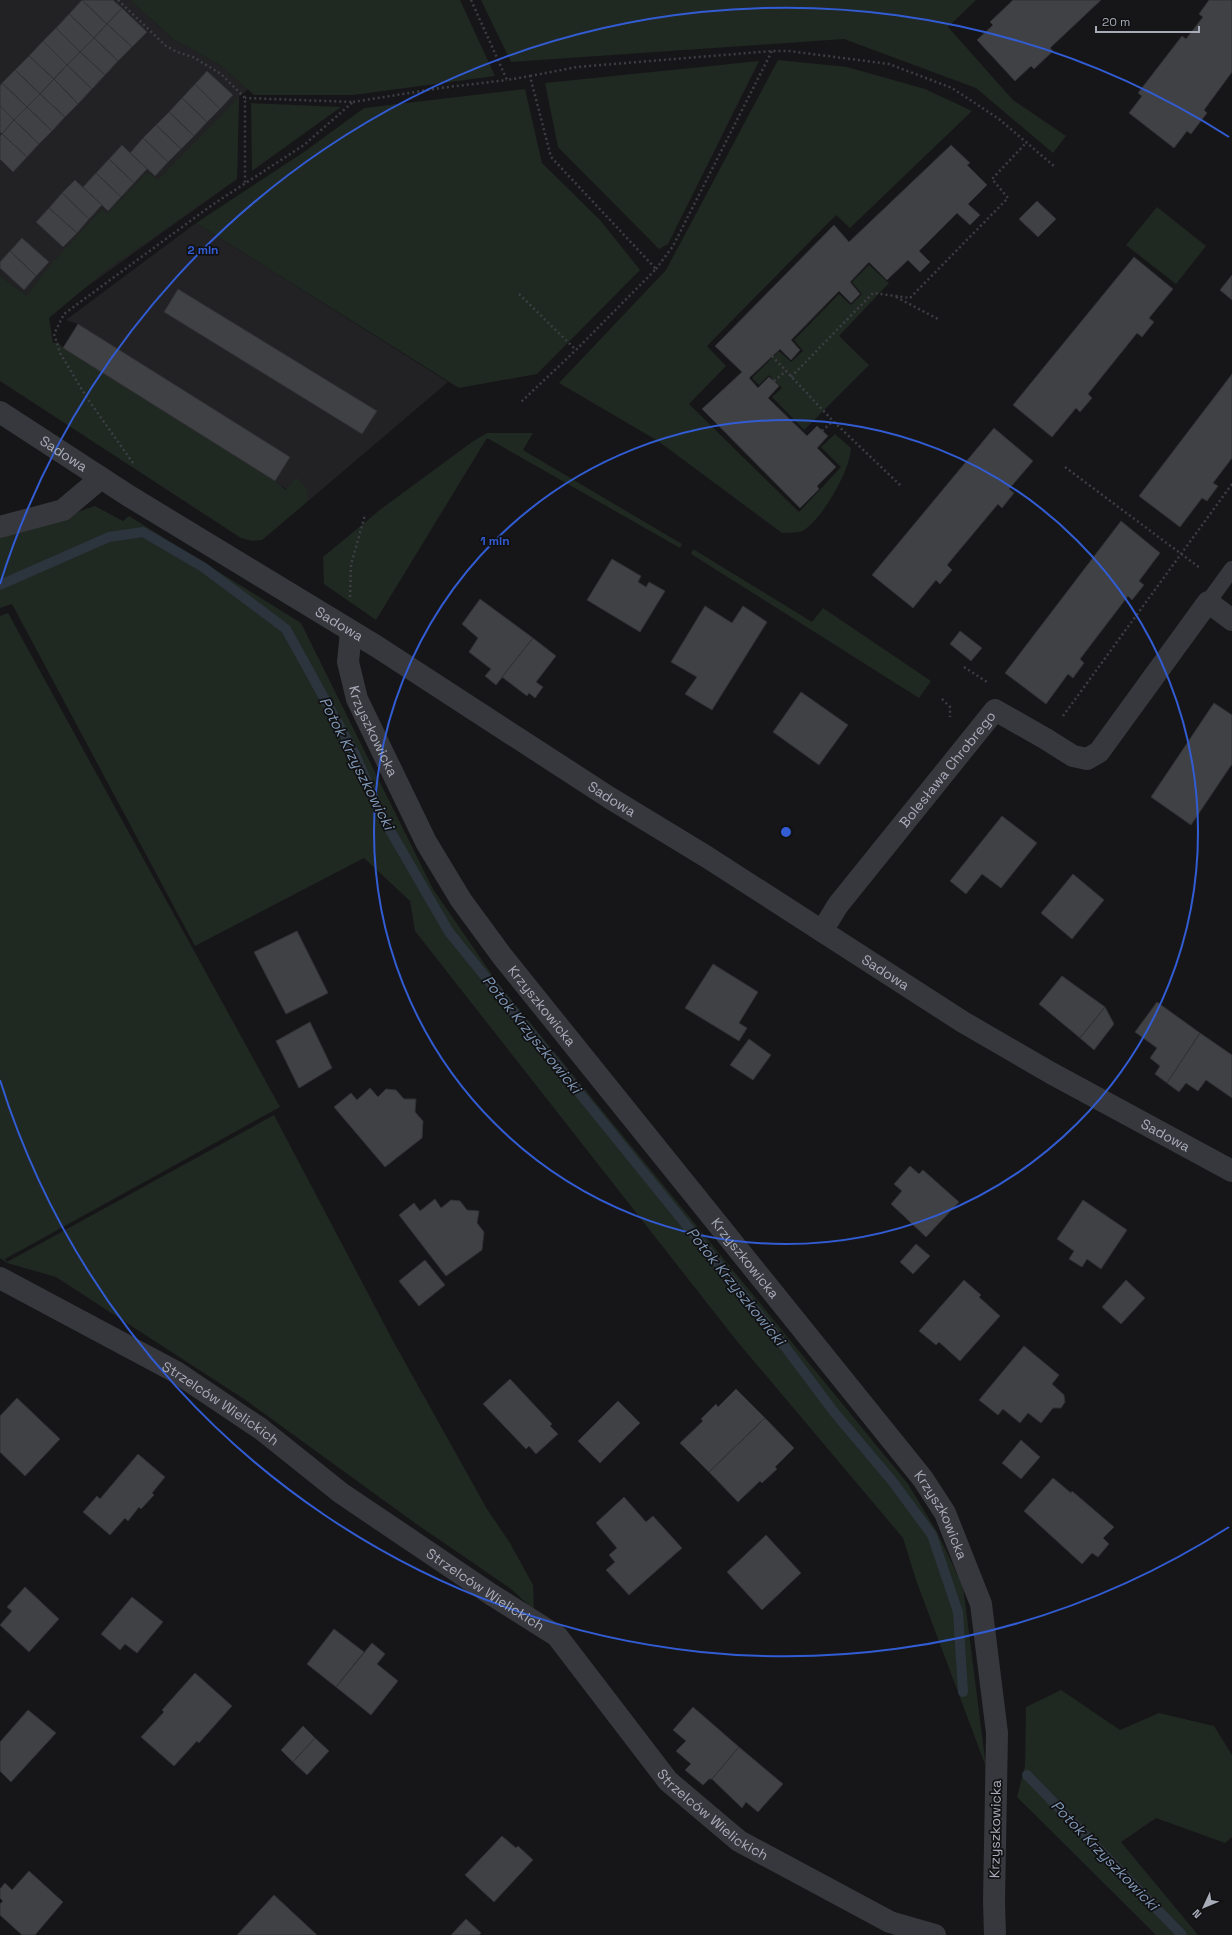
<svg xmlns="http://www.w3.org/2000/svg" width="1232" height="1935" font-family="'Space Grotesk',sans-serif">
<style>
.built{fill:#222225}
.green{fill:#202822}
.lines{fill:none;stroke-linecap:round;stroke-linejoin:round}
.stream{stroke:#2c343d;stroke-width:10}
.building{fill:#404145;stroke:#313034}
.path{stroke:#3d3e44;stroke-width:2.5;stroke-dasharray:2 3;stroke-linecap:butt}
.service{stroke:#37383d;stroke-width:16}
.minor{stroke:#37383d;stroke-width:22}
.tertiary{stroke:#37383d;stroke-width:22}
.ring{fill:none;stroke:#325cd3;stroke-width:2}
.labels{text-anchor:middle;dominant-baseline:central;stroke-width:3.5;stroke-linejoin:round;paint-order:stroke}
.street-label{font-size:14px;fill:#a8acb9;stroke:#111113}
.water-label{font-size:15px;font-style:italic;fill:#7e96b4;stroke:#111113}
.centre{fill:#325cd3;stroke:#111113;stroke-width:2}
.ring-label{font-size:12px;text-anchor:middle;font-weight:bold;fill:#325cd3;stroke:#111113;stroke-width:3.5;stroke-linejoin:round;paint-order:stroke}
</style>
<rect width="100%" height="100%" fill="#161618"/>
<g class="built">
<path d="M0 0H130L173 39 220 65 248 89 239 97 237 179 78 293 27 296 0 276Z"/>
<path d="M196 223 448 382 307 502 63 348 78 324 66 320Z"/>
</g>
<g class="green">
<path d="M130 0H460L495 76 353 95H254L220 65 173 39Z"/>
<path d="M481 0H976L948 27 1013 100 1066 136 1053 153 976 88 844 39 511 62Z"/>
<path d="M778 60 847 67 925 89 972 111 850 228 836 215 707 346 726 366 689 404 799 512 841 467 821 447 835 434 851 448C850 471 822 519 804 530 798 534 788 532 782 533L658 441 559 383 666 270Z"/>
<path d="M759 61 668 244 659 249 558 147 545 83Z"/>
<path d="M525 89 542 163 600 220 640 270 537 374 459 388 196 223 304 152 364 108Z"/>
<path d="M239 97 237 179 105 271 49 318 53 343 58 342 63 348 275 481 286 490 296 477 308 490 307 502 262 540 252 541 241 538 0 381V276L27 296 50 265 102 209 107 214 147 172 158 180Z"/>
<path d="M251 103 341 107 252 171Z"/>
<path d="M1157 207 1206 246 1176 284 1126 245Z"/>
<path d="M869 265 889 283 839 336 869 365 804 430 772 397 782 388 769 375 759 385 752 378 779 351 791 362 803 351 794 340 839 294 851 305 862 294 852 282Z"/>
<path d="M487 433H533L523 450 682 544 680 548 487 438 376 620 324 584 323 557 381 509 472 442Z"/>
<path d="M95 506 123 521 129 516 301 623 433 889 497 982 908 1484 937 1532 963 1586 986 1767 916 1580 903 1538 736 1340 415 931 410 901 364 858 195 946 12 604 0 608V533L47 522Z"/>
<path d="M693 549 812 622 823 608 931 681 919 698 691 554Z"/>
<path d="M8 613 280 1107 5 1259 7 1262 274 1115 392 1339 487 1509 510 1543 533 1585 534 1610 511 1589 415 1523 244 1399 56 1277 7 1263 0 1258V616Z"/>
<path d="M1061 1690 1120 1730 1159 1713 1214 1726 1232 1755V1837L1225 1843 1156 1818 1121 1842 1198 1935H1156L1017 1797 1025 1766 1026 1707Z"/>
</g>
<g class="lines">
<g class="stream">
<path d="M0 585 109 537 143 532 203 567 286 629 355 754 380 813 449 932 786 1348 834 1412 893 1482 932 1535 958 1612 963 1692"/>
<path d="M1027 1775 1182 1935"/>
</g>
</g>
<g class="building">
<path d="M82 0 107 24 94 38 69 14Z"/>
<path d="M82 0H113L122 8 107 24Z"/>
<path d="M1013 0H1101L1050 48 1053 51 1034 69 1031 66 1015 81 977 40 993 25 990 22Z"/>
<path d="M1209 0H1232V72L1204 110 1207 113 1191 134 1187 131 1174 148 1129 113 1142 96 1138 93 1182 36 1186 39 1203 17 1199 14Z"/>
<path d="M122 8 147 32 132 47 107 24Z"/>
<path d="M69 14 94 38 80 52 56 28Z"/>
<path d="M107 24 132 47 118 61 94 38Z"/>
<path d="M56 28 80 52 67 65 43 41Z"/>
<path d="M94 38 118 61 105 75 80 52Z"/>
<path d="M43 41 67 65 54 79 29 56Z"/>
<path d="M80 52 105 75 92 89 67 65Z"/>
<path d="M29 56 54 79 40 94 15 70Z"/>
<path d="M67 65 92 89 78 104 54 79Z"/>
<path d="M15 70 40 94 27 107 2 83Z"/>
<path d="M207 71 233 95 220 109 195 84Z"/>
<path d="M54 79 78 104 65 117 40 94Z"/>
<path d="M2 83 27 107 14 120 0 106V86Z"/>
<path d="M195 84 220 109 207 122 182 98Z"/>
<path d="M40 94 65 117 52 131 27 107Z"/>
<path d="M182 98 207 122 194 136 169 112Z"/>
<path d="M0 106 14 120 2 134 0 132Z"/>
<path d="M27 107 52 131 39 144 14 120Z"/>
<path d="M169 112 194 136 181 149 156 125Z"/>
<path d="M14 120 39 144 27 157 2 134Z"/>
<path d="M156 125 181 149 168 162 143 138Z"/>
<path d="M2 134 27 157 13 172 0 159V136Z"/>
<path d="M143 138 168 162 155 176 130 153Z"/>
<path d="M122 145 147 169 134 183 109 159Z"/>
<path d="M951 145 970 163 967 165 987 185 968 204 980 215 970 225 957 213 919 251 930 262 920 272 908 260 887 280 869 262 850 282 860 294 851 303 839 291 791 340 800 350 791 360 780 349 749 378 758 388 769 377 774 381 779 386 768 398 807 436 817 426 828 436 817 448 836 467 817 486 819 489 800 508 702 409 742 372 715 346 834 225 849 242Z"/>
<path d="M109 159 134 183 121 197 96 173Z"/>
<path d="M96 173 121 197 108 211 83 187Z"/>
<path d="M75 180 102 205 89 219 62 193Z"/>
<path d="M62 193 89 219 77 233 49 208Z"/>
<path d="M1037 201 1056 219 1038 237 1019 219Z"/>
<path d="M49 208 77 233 63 247 36 222Z"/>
<path d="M22 238 49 262 36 276 10 251Z"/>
<path d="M10 251 36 276 24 290 0 268V262Z"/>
<path d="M1134 257 1173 289 1149 318 1154 322 1142 337 1137 333 1088 394 1092 398 1080 412 1076 408 1052 437 1013 405Z"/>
<path d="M1232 275V300L1220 290Z"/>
<path d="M178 289 377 411 362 434 164 312Z"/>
<path d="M78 324 290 457 275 481 63 348Z"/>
<path d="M1232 374V458L1213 483 1218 486 1207 501 1202 498 1180 527 1139 496Z"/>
<path d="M994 428 1033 461 1009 489 1014 493 1002 508 998 504 947 565 952 570 940 584 936 580 913 608 872 575Z"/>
<path d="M1121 521 1160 553 1139 581 1144 585 1132 600 1128 596 1080 659 1084 663 1073 678 1068 674 1046 704 1005 673Z"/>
<path d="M612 559 641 576 638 582 646 587 649 582 665 591 640 632 587 600Z"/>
<path d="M480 599 533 638 496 685 485 676 491 669 469 652 478 638 462 624Z"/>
<path d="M705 606 732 623 743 606 767 622 712 710 685 694 697 677 671 662Z"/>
<path d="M960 631 982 648 971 661 950 644Z"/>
<path d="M533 638 556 656 536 682 543 687 535 698 529 693 527 696 502 677Z"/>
<path d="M801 692 848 725 819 765 773 732Z"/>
<path d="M1214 703 1232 715V764L1191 825 1151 797Z"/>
<path d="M1002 816 1037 843 1001 888 982 874 966 894 950 881Z"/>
<path d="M1073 874 1104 900 1072 939 1041 913Z"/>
<path d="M297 931 328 993 286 1014 254 952Z"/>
<path d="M713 964 758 992 739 1023 747 1028 739 1041 685 1008Z"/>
<path d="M1062 976 1105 1007 1080 1038 1039 1004Z"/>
<path d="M1157 1002 1200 1033 1167 1083 1155 1074 1160 1066 1150 1058 1157 1048 1135 1032Z"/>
<path d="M1105 1007 1114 1024 1094 1050 1080 1038Z"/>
<path d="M310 1022 332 1068 299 1088 276 1041Z"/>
<path d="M1200 1033 1232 1055V1098L1206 1080 1198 1091 1186 1083 1179 1092 1167 1083Z"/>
<path d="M749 1039 771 1055 753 1080 730 1065Z"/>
<path d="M370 1088 378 1097 386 1089 396 1090 404 1099H416L415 1112 423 1121 422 1138 385 1167 334 1107 351 1093 357 1100Z"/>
<path d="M910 1166 919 1174 923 1170 959 1202 926 1237 891 1204 902 1191 894 1184Z"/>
<path d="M435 1199 441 1208 451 1200 460 1201 467 1210 479 1211 477 1223 484 1232 482 1250 446 1276 399 1215 414 1203 420 1211Z"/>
<path d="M1083 1200 1127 1230 1101 1269 1087 1259 1082 1267 1069 1259 1074 1251 1057 1239Z"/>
<path d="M916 1244 930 1256 913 1274 900 1262Z"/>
<path d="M425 1260 445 1285 419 1306 399 1281Z"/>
<path d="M964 1280 981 1295 979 1297 1000 1316 960 1361 939 1342 936 1345 919 1331Z"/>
<path d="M1126 1280 1145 1298 1121 1324 1102 1307Z"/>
<path d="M1024 1346 1059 1375 1052 1384 1064 1395 1065 1402 1061 1408H1053L1041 1423 1028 1413 1020 1423 1003 1409 998 1415 979 1400Z"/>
<path d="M510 1379 552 1424 550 1426 558 1434 536 1454 529 1446 526 1449 483 1404Z"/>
<path d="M736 1389 765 1418 709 1472 680 1443 703 1421 701 1419 716 1404 718 1407Z"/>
<path d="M17 1398 60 1439 25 1476 0 1452V1416Z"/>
<path d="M618 1401 640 1423 600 1463 578 1441Z"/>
<path d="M765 1418 794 1448 775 1467 777 1469 762 1483 760 1481 738 1502 709 1472Z"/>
<path d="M1021 1440 1040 1457 1021 1479 1002 1463Z"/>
<path d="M138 1454 165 1477 152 1493 154 1495 141 1509 139 1507 128 1521 125 1518 110 1535 83 1512 97 1496 100 1499Z"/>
<path d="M1053 1478 1071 1493 1072 1491 1114 1527 1103 1538 1109 1544 1098 1557 1092 1553 1082 1564 1024 1511Z"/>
<path d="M624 1497 646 1522 653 1516 682 1548 629 1595 606 1570 615 1562 609 1555 617 1548 596 1523Z"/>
<path d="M766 1535 801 1573 762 1610 727 1572Z"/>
<path d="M25 1587 59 1619 29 1652 0 1625 12 1611 7 1607Z"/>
<path d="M132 1597 163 1622 137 1653 125 1644 120 1650 101 1634Z"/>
<path d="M334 1629 364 1652 336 1687 307 1664Z"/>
<path d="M372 1643 385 1654 377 1664 398 1681 371 1715 336 1687Z"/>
<path d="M195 1673 232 1706 199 1743 197 1741 174 1766 141 1737 164 1712 162 1710Z"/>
<path d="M693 1707 739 1747 712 1779H709L703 1785 685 1770 691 1764 676 1751 686 1741 673 1730Z"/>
<path d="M28 1710 56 1733 11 1782 0 1771V1742Z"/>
<path d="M303 1726 315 1738 293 1762 281 1750Z"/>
<path d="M315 1738 329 1751 307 1775 293 1762Z"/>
<path d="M739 1747 783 1784 758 1812 746 1802 742 1808 712 1779Z"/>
<path d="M502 1836 516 1848 518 1846 533 1860 494 1902 465 1875Z"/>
<path d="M29 1871 63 1902 35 1935H22L0 1915V1904L3 1901 0 1898V1889L5 1883 12 1890Z"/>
<path d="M274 1895 317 1935H237Z"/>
<path d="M466 1919 481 1933 479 1935H451Z"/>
</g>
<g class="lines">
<g class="path">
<path d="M118 0 166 46 177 52 193 57 221 74 245 98V184"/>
<path d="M471 0 507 80 530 76 551 157 656 269 576 350 521 402"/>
<path d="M530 76 577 67 772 51H789L889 64 952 88 999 119 1054 166"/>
<path d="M353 102 440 88 507 80"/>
<path d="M656 269 673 246 772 51"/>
<path d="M519 294 576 350"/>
<path d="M896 297 938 319"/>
<path d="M772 356 833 421 900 485"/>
<path d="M791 377 873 293 910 298 1008 198 992 179 1026 143"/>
<path d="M774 381 786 371"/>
<path d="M822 431 833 421"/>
<path d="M133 463 87 398 60 353 54 334 64 314 212 205 304 145 353 102 245 98"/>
<path d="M1065 467 1200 568"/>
<path d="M350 597 351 565 365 515"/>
<path d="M964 667 987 682"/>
<path d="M942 699 950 707V717"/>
<path d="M1063 716 1232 484"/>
</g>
<path class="service" d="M1208 602 1232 569"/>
<g class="minor">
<path d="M0 527 63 510 101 478"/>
<path id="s1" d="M351 631 348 662 357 699 426 842 461 900 502 956 923 1479 945 1513 981 1604 997 1733 994 1902 995 1935"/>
<path id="s2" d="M822 931 838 905 995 710 1046 739 1073 756 1087 759 1099 752 1208 602 1232 620"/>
<path id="s3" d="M0 1278 176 1372 261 1429 341 1493 492 1595 557 1636 668 1781 739 1841 890 1922 935 1935"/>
</g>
<path class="tertiary" id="s4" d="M0 412 129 496 376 646 610 798 707 857 963 1022 1051 1073 1232 1171"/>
</g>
<g class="ring">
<circle cx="786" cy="832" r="412"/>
<path d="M1229 1527A824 824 0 0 1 0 1080M0 584A824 824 0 0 1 1229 137"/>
</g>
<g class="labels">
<g class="street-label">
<text stroke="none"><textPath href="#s4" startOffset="76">Sadowa</textPath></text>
<text stroke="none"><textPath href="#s4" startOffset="400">Sadowa</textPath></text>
<text stroke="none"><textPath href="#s1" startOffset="105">Krzyszkowicka</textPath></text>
<text stroke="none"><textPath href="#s2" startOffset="205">Bolesława Chrobrego</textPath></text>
<text stroke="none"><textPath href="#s4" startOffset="724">Sadowa</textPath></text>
<text stroke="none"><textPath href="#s4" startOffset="1048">Sadowa</textPath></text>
<text stroke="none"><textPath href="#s1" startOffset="429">Krzyszkowicka</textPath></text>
<text stroke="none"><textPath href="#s4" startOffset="1372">Sadowa</textPath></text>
<text stroke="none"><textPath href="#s1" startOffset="753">Krzyszkowicka</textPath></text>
<text stroke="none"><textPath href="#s3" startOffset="254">Strzelców Wielickich</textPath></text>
<text stroke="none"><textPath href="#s1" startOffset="1077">Krzyszkowicka</textPath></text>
<text stroke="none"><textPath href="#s3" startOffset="578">Strzelców Wielickich</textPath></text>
<text stroke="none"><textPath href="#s3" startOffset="902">Strzelców Wielickich</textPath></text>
<text transform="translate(995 1829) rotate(-89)">Krzyszkowicka</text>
</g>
<g class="water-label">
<text transform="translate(357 763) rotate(63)">Potok Krzyszkowicki</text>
<text transform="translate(532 1034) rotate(51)">Potok Krzyszkowicki</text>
<text transform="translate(736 1286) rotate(51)">Potok Krzyszkowicki</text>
<text transform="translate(1105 1855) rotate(46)">Potok Krzyszkowicki</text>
</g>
</g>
<circle cx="786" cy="832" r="6" class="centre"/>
<g class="ring-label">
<text x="203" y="254">2 min</text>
<text x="495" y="545">1 min</text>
</g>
<g transform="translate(1204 1907) rotate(226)" stroke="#111113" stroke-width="3" paint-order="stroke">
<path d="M0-3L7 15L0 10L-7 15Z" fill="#a8acb9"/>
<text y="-6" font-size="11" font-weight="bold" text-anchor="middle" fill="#a8acb9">N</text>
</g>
<path d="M1096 26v6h103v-6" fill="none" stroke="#a8acb9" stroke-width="2"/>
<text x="1102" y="26" font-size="12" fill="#a8acb9" stroke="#111113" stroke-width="3" paint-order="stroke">20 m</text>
</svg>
